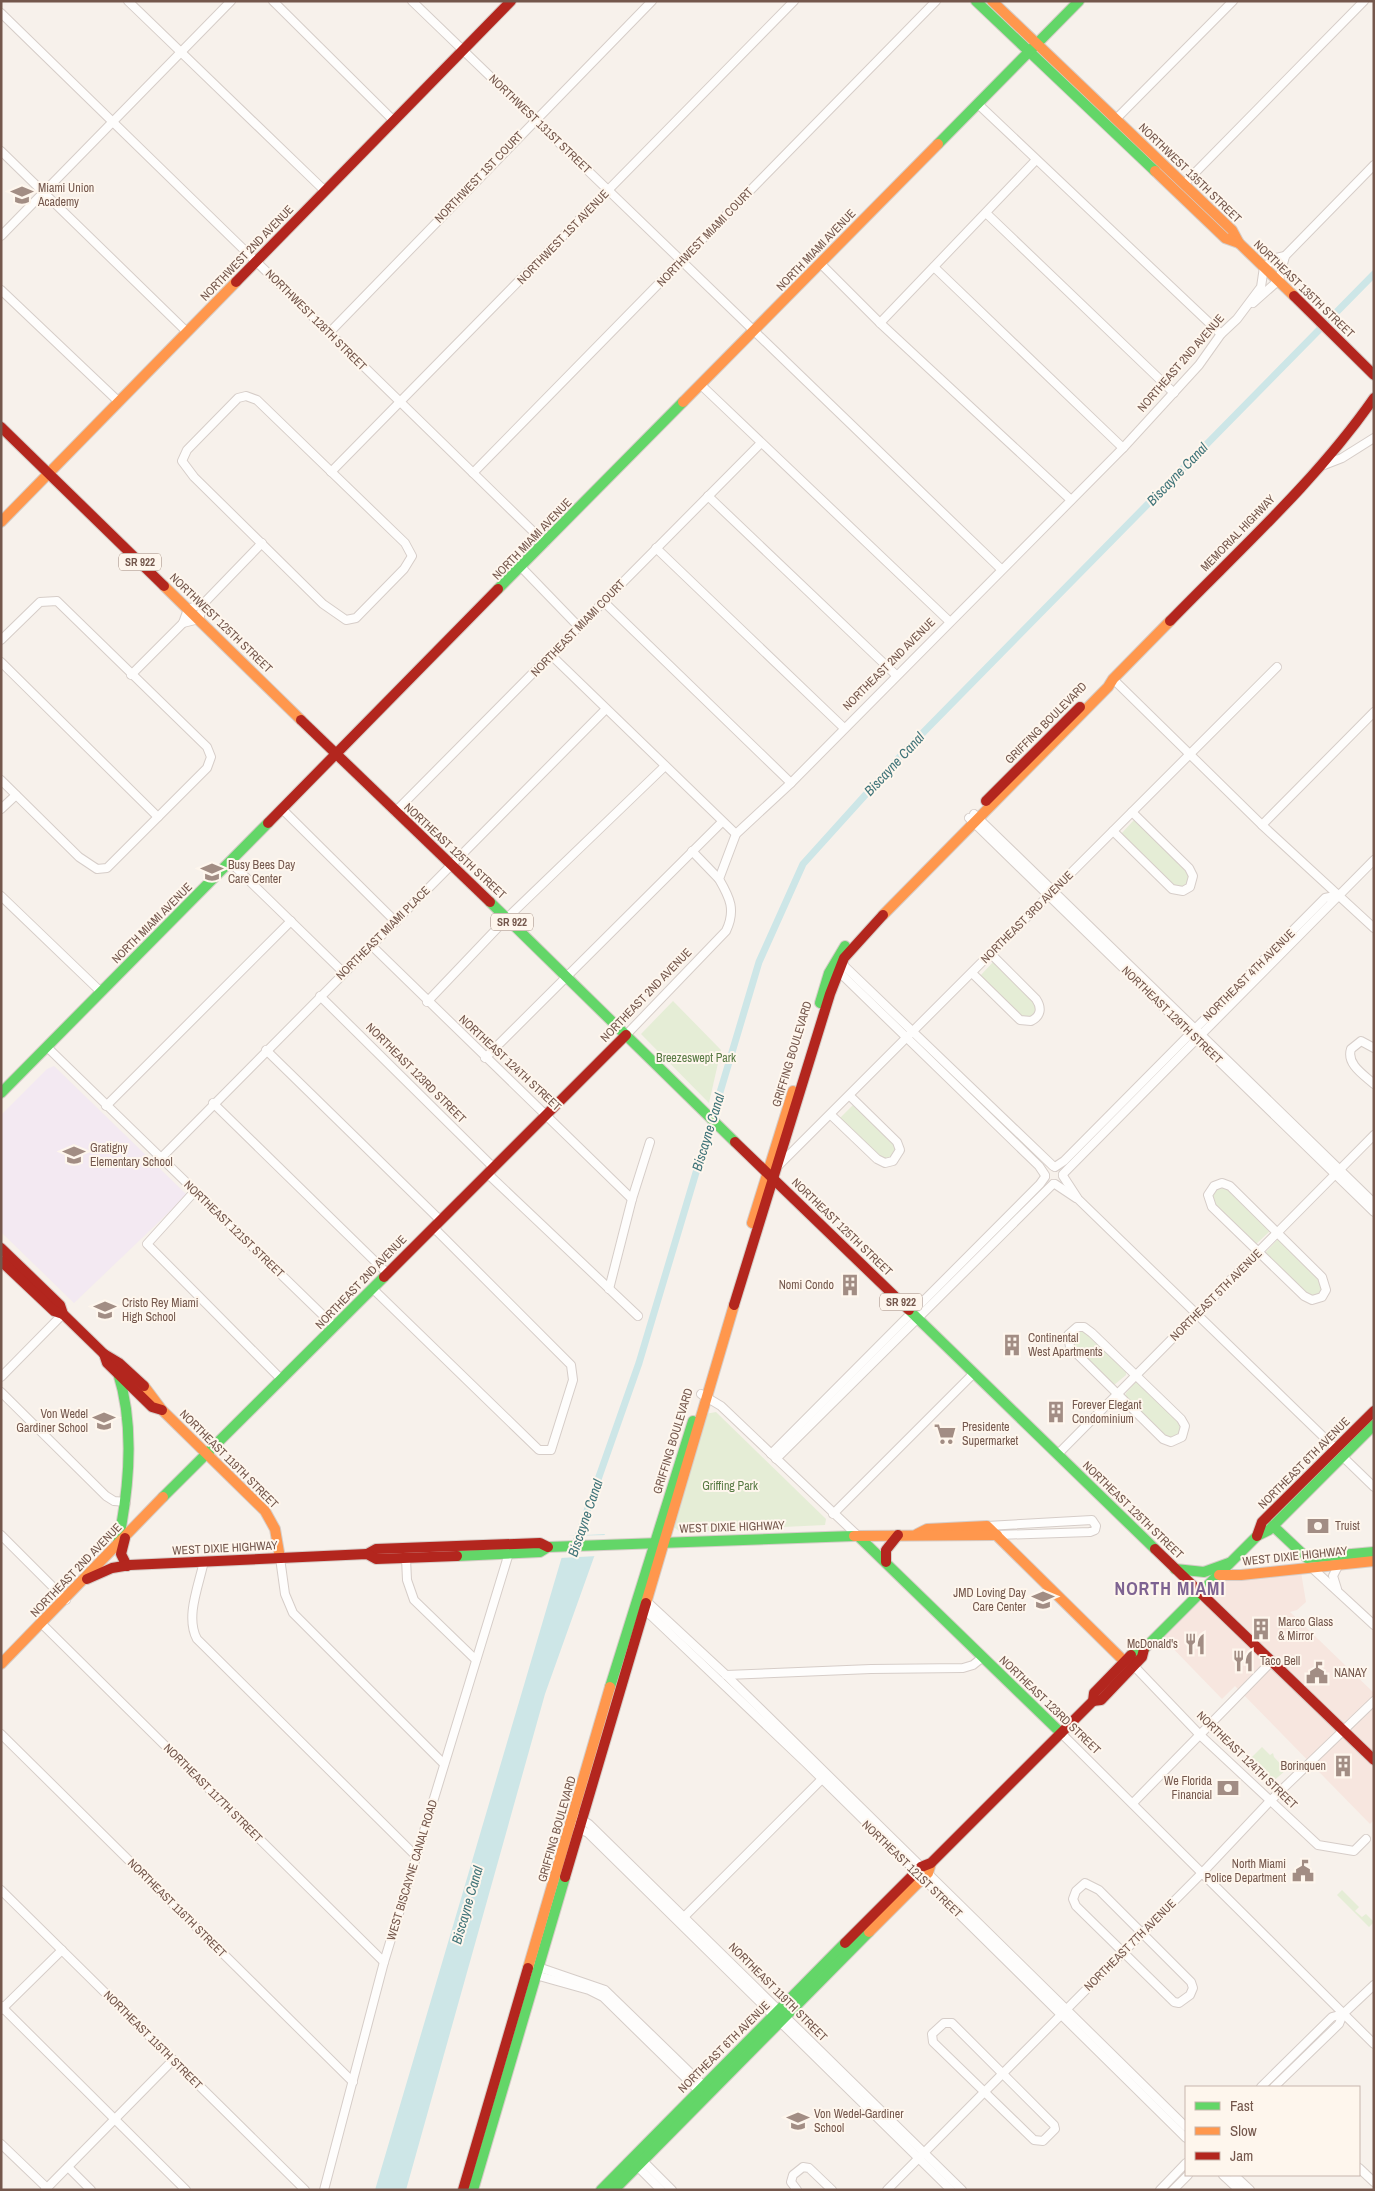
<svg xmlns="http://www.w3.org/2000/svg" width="1375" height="2191" font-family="'Archivo Narrow',sans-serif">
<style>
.commercial{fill:#f7e6df}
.education{fill:#f3e9f2}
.green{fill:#e5edd6}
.water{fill:#cde6e7}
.pier{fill:#f7f1eb}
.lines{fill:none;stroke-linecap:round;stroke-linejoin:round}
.canal{stroke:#cde6e7;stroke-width:7}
.street-casing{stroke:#d6cdc8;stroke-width:10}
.fast-casing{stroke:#d6cdc8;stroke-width:12}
.slow-casing{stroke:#d6cdc8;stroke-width:12}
.jam-casing{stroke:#d6cdc8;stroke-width:12}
.street{stroke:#fefdfc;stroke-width:8}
.fast{stroke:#63d668;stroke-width:10}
.slow{stroke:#ff974d;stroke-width:10}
.jam{stroke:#b3261e;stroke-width:10}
.labels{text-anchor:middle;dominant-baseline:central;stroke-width:4;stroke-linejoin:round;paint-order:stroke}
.shield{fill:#fef6ed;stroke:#9d877c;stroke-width:1}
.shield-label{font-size:11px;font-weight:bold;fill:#74574c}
.street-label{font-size:12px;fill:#74574c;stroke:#fef6ed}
.poi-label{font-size:12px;fill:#74574c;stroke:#fef6ed;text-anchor:start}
.park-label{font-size:12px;fill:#587a44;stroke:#fef6ed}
.water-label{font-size:14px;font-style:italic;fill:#407479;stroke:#fef6ed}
.district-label{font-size:18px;font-weight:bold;letter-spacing:1px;fill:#7e6391;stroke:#fef6ed}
</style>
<rect width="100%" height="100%" fill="#f7f1eb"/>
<path class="commercial" d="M1301 1572 1306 1602 1297 1610 1290 1612 1374 1693V1820L1370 1824 1235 1686 1222 1699 1161 1636 1221 1575Z"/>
<path class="education" d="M54 1066 187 1195 74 1303 1 1232V1115L47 1069Z"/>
<g class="green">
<path d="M1134 820 1190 873 1186 888H1175L1121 834Z"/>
<path d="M993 962 1038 1006 1034 1017 1022 1019 980 976Z"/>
<path d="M673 1001 721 1050 709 1103 641 1034Z"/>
<path d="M918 1042 1039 1158 1037 1161 917 1044Z"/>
<path d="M854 1104 891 1139 897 1150 892 1158 882 1160 840 1118Z"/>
<path d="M1225 1186 1270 1231 1255 1245 1212 1204 1209 1196 1216 1187Z"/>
<path d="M1278 1239 1321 1278 1324 1286 1318 1296 1308 1297 1265 1253Z"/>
<path d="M1080 1329 1089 1333 1126 1370V1375L1114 1385 1070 1343 1071 1334Z"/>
<path d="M1136 1382H1140L1182 1424 1178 1437 1167 1439 1125 1397 1126 1393Z"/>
<path d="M716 1412 826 1519 825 1525 680 1532 674 1527 705 1414Z"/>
<path d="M1262 1747 1270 1755 1273 1753 1274 1757 1286 1770 1270 1784 1266 1783 1245 1764Z"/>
<path d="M1342 1890 1359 1907 1355 1911 1362 1917 1366 1914 1374 1922 1369 1927 1337 1895Z"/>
</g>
<path class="water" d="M605 1534 594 1557 545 1694 406 2190H375L568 1536Z"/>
<path class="pier" d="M608 1535 597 1556 560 1558 565 1536Z"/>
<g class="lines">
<path class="canal" d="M576 1542 639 1363 759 962 803 864 905 751 1374 274"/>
<g class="street-casing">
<g id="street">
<path d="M128 1 325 191"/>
<path d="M273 1 394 121"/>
<path d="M412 1 1001 569"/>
<path d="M1 13 545 543"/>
<path d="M978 104 1221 334"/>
<path d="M1116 119 1233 1"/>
<path d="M1 151 187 332"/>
<path d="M1184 184 1364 1"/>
<path d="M986 213 1174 393"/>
<path d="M1 236 231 1"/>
<path d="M820 263 880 323 1071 500"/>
<path d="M934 267 1123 448"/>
<path d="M1 290 119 402"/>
<path d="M1253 303 1279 280 1285 256 1374 165"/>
<path d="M880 323 1036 160"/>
<path d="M329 333 652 1"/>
<path d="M701 385 949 621"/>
<path d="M246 396 257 400 405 543 412 556 404 569 356 618 346 620 323 604 194 477 182 461 187 450 238 398Z"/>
<path d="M1324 465 1342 458 1374 438"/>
<path d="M331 472 794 1"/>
<path d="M473 473 936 1"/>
<path d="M708 496 896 675"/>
<path d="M656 548 844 728"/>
<path d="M521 567 579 627"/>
<path d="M604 602 791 783"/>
<path d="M183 623 199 619 204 603"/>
<path d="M1 640 40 602 57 601 207 747 211 757 207 768 107 868 97 869 79 857 1 780"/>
<path d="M552 656 736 834"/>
<path d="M1 662 158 817"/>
<path d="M131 675 183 623 188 609 204 603 262 543"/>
<path d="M1113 679 1262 825 1374 928"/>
<path d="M1 809 16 795"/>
<path d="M282 809 396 922"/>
<path d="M395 812 761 443"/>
<path d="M974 814 1374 1203"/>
<path d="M969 818 1374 1212"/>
<path d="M1262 825 1374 712"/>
<path d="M1113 831 1172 889 1183 891 1190 887 1193 876 1189 868 1132 812"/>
<path d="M692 851 719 879"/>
<path d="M230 862 343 972"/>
<path d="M1 896 101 992"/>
<path d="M371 945 632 1199"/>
<path d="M838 960 1053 1166"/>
<path d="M836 969 1039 1166 1045 1175"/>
<path d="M972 973 1020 1020 1031 1021C1041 1016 1042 1008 1036 999L991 954"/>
<path d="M320 996 494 1168"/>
<path d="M427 1002 507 918 665 766"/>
<path d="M626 1035 726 931C736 910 730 898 719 879L736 834 791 783 1123 448 1199 365 1221 334 1237 319 1261 287 1264 267 1276 258 1285 256"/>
<path d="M47 1047 335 1327"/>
<path d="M1374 1048 1361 1041 1351 1049C1346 1064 1364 1075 1374 1084"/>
<path d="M266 1050 440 1220"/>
<path d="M485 1058 722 822"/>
<path d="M213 1103 387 1273"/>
<path d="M106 1106 291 921"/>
<path d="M831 1115 877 1159 885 1163 893 1161 900 1150 897 1142 850 1096"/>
<path d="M161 1158 606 709"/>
<path d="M777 1167 1277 667"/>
<path d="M1055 1167 1064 1161 1325 898 1339 895"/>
<path d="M488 1174 638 1316"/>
<path d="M1063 1174 1374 860"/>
<path d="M1063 1176 1078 1199 1336 1449"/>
<path d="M1222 1183 1230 1186 1322 1277 1326 1290 1322 1297 1312 1300 1304 1296 1212 1207 1208 1195 1214 1186Z"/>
<path d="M1055 1184 1076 1198"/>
<path d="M195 1191 147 1244 281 1379"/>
<path d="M372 1288 539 1450H551L573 1380 571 1365 433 1227"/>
<path d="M609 1289 632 1199 650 1142"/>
<path d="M1077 1327H1084L1092 1333 1181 1419 1185 1426 1182 1437 1171 1442 1163 1439 1070 1347 1068 1335Z"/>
<path d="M1 1377 63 1314"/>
<path d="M1 1392 106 1496 114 1501 126 1502"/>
<path d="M701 1394 721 1406 858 1536"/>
<path d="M771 1454 1040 1184 1045 1177"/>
<path d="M1058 1454 1374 1135"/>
<path d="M1342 1456 1374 1487"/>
<path d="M776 1459 1053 1184"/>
<path d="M833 1514 974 1373"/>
<path d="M987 1526 1092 1520 1096 1526 1095 1530 1090 1532 997 1535"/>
<path d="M1 1535 66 1600"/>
<path d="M280 1558 285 1594 293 1613 444 1764"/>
<path d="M406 1558 407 1580 414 1600 476 1660"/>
<path d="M204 1561C199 1585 185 1617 197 1639L416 1856"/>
<path d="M1311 1567 1374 1625"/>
<path d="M1337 1589 1333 1576 1339 1564"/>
<path d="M643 1598 726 1675 1186 2127"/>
<path d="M642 1607 805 1762 1186 2138"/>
<path d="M42 1624 384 1962"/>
<path d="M1134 1666 1200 1735 1318 1845 1354 1851 1366 1839"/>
<path d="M726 1675 871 1669 963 1668 973 1665 983 1657"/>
<path d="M1061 1733 1374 2044"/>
<path d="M1 1734 353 2082"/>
<path d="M1133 1803 1272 1661"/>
<path d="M578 1817 589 1824 962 2190"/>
<path d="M575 1826 588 1833 951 2190"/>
<path d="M1085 1883 1099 1890 1191 1982 1193 1988 1190 1995 1179 2003 1174 2002 1076 1906 1073 1899 1076 1891Z"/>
<path d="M1 1890 305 2190"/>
<path d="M683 1918 825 1776"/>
<path d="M535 1966 605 1990 707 2089"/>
<path d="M532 1974 589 1990 603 1997 702 2094"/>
<path d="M1 2006 186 2190"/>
<path d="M1 2010 62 1950"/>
<path d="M944 2023H952L1054 2125 1055 2129 1043 2141 1034 2140 933 2042 932 2034Z"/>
<path d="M1261 2087 1332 2017 1343 2014 1374 1985"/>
<path d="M1274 2087 1339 2024 1343 2014"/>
<path d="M1 2144 47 2188"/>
<path d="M640 2158 672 2190"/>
<path d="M634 2163 661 2190"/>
<path d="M68 2167 91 2190"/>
<path d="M1359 2168 1374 2182"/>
<path d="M1223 2175 1239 2190"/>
<path d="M1234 2175 1250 2190"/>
<path d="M45 2190 173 2060"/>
<path d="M324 2190 384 1962 509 1553"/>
<path d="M797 2190 791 2182 793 2175 803 2167 809 2168 832 2190"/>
<path d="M887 2190 1203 1872 1270 1801 1374 1701"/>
<path d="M1160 2190 1186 2163"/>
<path d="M1173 2190 1188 2175"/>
</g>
</g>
<g class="fast-casing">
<g id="fast">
<path d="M976 1 1155 171"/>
<path d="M938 144 1079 1"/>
<path d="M498 589 683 402"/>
<path d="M490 902 735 1142"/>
<path d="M820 1003 829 973 845 946"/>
<path d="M1 1093 268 823"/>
<path d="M909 1310 1155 1549"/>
<path d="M118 1373C135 1426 129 1489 118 1543"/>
<path d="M163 1497 384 1277"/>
<path d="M1273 1526 1307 1558 1374 1552"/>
<path d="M858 1536 1061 1733"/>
<path d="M457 1556 540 1552 548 1547 854 1536"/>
<path d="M1175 1569 1204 1572 1229 1563"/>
<path d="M1131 1655 1144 1649 1257 1536 1269 1530 1374 1425"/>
<path d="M610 1687 693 1421"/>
<path d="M473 2190 565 1877"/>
<path d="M601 2190 845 1943"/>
<path d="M614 2190 869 1932"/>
</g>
</g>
<g class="slow-casing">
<g id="slow">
<path d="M992 1 1232 230 1239 243 1294 296"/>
<path d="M1155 171 1225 238 1239 243"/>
<path d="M683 402 938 144"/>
<path d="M1 522 236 282"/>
<path d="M164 586 301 720"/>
<path d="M883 915 1108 687 1113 679 1170 621"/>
<path d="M752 1223 793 1091"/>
<path d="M144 1386 162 1410 265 1511 275 1529 280 1558"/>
<path d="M917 1534 927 1529 987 1526 1125 1662"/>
<path d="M854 1536 997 1535"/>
<path d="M1219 1575H1241L1374 1561"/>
<path d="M646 1603 734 1305"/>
<path d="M1 1664 163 1497"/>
<path d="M869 1932 928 1873 931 1863"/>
<path d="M528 1968 610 1687"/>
</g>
</g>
<g class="jam-casing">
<g id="jam">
<path d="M236 282 511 1"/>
<path d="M1294 296 1374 375"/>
<path d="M1 427 164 586"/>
<path d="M1170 621C1240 549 1316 481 1374 398"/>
<path d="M301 720 490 902"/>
<path d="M986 801 1080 707"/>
<path d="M268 823 498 589"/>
<path d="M735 1142 909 1310"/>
<path d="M1 1248 60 1305 63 1314 104 1354 119 1363 144 1386"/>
<path d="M1 1261 54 1311 63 1314"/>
<path d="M384 1277 626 1035"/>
<path d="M734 1305 830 994 844 958 883 915"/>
<path d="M104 1354 107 1363 152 1407 162 1410"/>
<path d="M1257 1536 1262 1522 1374 1411"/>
<path d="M125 1538 121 1554 127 1566"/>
<path d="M1155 1549 1374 1760"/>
<path d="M367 1554 376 1549 540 1543 548 1547"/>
<path d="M886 1562V1550L898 1535"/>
<path d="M87 1579 112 1568 130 1565 367 1554 376 1559 457 1556"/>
<path d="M1093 1701 1101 1700 1142 1657 1144 1649"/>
<path d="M565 1877 646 1603"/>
<path d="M845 1943 921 1867 931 1863 1093 1701 1094 1693 1131 1655"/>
<path d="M463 2190 528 1968"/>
</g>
</g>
<use href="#street" class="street"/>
<use href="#fast" class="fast"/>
<use href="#slow" class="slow"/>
<use href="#jam" class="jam"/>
</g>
<defs>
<g id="school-bare" transform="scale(1.725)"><path d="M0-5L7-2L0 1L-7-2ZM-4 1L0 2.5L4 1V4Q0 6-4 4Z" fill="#a28d84" stroke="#fef6ed" stroke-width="2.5" paint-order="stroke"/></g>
<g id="building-bare" transform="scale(1.725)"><path d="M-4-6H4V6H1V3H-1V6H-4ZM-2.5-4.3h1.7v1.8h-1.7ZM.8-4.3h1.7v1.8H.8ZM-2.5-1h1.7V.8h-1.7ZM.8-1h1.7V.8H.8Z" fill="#a28d84" stroke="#fef6ed" stroke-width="2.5" paint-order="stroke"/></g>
<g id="supermarket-bare" transform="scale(1.725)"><path d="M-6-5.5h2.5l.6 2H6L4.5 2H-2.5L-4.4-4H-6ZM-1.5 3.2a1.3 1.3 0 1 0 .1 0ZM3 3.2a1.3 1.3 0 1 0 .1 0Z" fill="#a28d84" stroke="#fef6ed" stroke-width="2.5" paint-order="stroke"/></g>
<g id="bank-bare" transform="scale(1.725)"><path d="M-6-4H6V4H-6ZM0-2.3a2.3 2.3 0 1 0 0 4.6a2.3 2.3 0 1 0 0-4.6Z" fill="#a28d84" stroke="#fef6ed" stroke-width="2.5" paint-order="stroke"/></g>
<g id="restaurant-bare" transform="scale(1.725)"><path d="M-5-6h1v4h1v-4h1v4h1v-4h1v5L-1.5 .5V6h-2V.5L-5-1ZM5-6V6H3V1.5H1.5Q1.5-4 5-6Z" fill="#a28d84" stroke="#fef6ed" stroke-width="2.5" paint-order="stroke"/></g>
<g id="civic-bare" transform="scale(1.725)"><path d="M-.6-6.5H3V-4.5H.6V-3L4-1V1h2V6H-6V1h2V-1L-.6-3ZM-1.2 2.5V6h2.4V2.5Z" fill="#a28d84" stroke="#fef6ed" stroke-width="2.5" paint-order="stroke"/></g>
</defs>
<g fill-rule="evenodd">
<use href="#school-bare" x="22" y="195"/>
<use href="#school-bare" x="212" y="872"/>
<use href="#school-bare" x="74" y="1155"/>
<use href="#building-bare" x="850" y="1285"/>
<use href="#school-bare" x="105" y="1310"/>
<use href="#building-bare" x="1012" y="1345"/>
<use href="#building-bare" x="1056" y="1412"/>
<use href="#school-bare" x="104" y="1421"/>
<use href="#supermarket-bare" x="945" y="1434"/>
<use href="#bank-bare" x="1318" y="1526"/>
<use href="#school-bare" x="1043" y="1600"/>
<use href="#building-bare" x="1261" y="1629"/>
<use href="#restaurant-bare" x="1195" y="1644"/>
<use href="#restaurant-bare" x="1243" y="1661"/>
<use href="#civic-bare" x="1317" y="1673"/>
<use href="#building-bare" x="1343" y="1766"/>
<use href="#bank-bare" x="1228" y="1788"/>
<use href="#civic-bare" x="1303" y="1871"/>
<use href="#school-bare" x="798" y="2121"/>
</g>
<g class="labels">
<g class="shield">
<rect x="119" y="553.5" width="42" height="17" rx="4"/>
<rect x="491" y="913.5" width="42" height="17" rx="4"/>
<rect x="880" y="1293.5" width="42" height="17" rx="4"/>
</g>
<g class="shield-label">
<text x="140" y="562">SR 922</text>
<text x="512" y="922">SR 922</text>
<text x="901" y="1302">SR 922</text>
</g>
<g class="street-label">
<text transform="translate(540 124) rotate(44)">NORTHWEST 131ST STREET</text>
<text transform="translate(1190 173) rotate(44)">NORTHWEST 135TH STREET</text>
<text transform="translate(479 177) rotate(-46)">NORTHWEST 1ST COURT</text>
<text transform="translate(563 237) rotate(-46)">NORTHWEST 1ST AVENUE</text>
<text transform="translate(705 237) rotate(-46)">NORTHWEST MIAMI COURT</text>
<text transform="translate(816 250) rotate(-46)">NORTH MIAMI AVENUE</text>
<text transform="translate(247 253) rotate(-46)">NORTHWEST 2ND AVENUE</text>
<text transform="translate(1304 289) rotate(44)">NORTHEAST 135TH STREET</text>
<text transform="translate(316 320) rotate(45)">NORTHWEST 128TH STREET</text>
<text transform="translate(1181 363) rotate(-49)">NORTHEAST 2ND AVENUE</text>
<text transform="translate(1238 533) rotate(-46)">MEMORIAL HIGHWAY</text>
<text transform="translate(532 539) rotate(-46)">NORTH MIAMI AVENUE</text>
<text transform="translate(221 623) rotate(44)">NORTHWEST 125TH STREET</text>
<text transform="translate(578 628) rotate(-46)">NORTHEAST MIAMI COURT</text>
<text transform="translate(889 664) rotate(-45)">NORTHEAST 2ND AVENUE</text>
<text transform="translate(1046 723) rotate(-45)">GRIFFING BOULEVARD</text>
<text transform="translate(455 851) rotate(43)">NORTHEAST 125TH STREET</text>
<text transform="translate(1027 917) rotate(-45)">NORTHEAST 3RD AVENUE</text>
<text transform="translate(152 923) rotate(-45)">NORTH MIAMI AVENUE</text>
<text transform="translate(383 933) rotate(-45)">NORTHEAST MIAMI PLACE</text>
<text transform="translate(1249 975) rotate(-45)">NORTHEAST 4TH AVENUE</text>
<text transform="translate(646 995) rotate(-46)">NORTHEAST 2ND AVENUE</text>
<text transform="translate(1172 1015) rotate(44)">NORTHEAST 129TH STREET</text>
<text transform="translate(792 1054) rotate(-73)">GRIFFING BOULEVARD</text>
<text transform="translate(510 1063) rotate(43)">NORTHEAST 124TH STREET</text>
<text transform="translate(416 1073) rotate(45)">NORTHEAST 123RD STREET</text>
<text transform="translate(842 1227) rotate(44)">NORTHEAST 125TH STREET</text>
<text transform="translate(234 1229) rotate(44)">NORTHEAST 121ST STREET</text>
<text transform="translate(361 1282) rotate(-46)">NORTHEAST 2ND AVENUE</text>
<text transform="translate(1216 1295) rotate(-45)">NORTHEAST 5TH AVENUE</text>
<text transform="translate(673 1441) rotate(-73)">GRIFFING BOULEVARD</text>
<text transform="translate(229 1459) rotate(45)">NORTHEAST 119TH STREET</text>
<text transform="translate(1304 1463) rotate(-45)">NORTHEAST 6TH AVENUE</text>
<text transform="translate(1133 1510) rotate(44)">NORTHEAST 125TH STREET</text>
<text transform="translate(732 1527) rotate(-2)">WEST DIXIE HIGHWAY</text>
<text transform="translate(225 1548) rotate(-3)">WEST DIXIE HIGHWAY</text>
<text transform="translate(1295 1556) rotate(-6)">WEST DIXIE HIGHWAY</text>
<text transform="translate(76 1570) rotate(-46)">NORTHEAST 2ND AVENUE</text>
<text transform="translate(1050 1705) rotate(44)">NORTHEAST 123RD STREET</text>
<text transform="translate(1247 1760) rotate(44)">NORTHEAST 124TH STREET</text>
<text transform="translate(213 1793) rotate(45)">NORTHEAST 117TH STREET</text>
<text transform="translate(557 1829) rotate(-74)">GRIFFING BOULEVARD</text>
<text transform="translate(912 1869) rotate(44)">NORTHEAST 121ST STREET</text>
<text transform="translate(412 1870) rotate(-73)">WEST BISCAYNE CANAL ROAD</text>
<text transform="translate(177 1908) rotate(45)">NORTHEAST 116TH STREET</text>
<text transform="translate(1130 1945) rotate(-45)">NORTHEAST 7TH AVENUE</text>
<text transform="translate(778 1992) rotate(45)">NORTHEAST 119TH STREET</text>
<text transform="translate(153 2040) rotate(45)">NORTHEAST 115TH STREET</text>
<text transform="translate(724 2047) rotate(-45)">NORTHEAST 6TH AVENUE</text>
</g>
<g class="poi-label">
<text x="38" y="188">Miami Union<tspan x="38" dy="14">Academy</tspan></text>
<text x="228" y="865">Busy Bees Day<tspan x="228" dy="14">Care Center</tspan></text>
<text x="90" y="1148">Gratigny<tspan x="90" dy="14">Elementary School</tspan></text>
<text x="834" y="1285" text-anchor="end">Nomi Condo</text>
<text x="122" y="1303">Cristo Rey Miami<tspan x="122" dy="14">High School</tspan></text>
<text x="1028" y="1338">Continental<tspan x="1028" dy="14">West Apartments</tspan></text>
<text x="1072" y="1405">Forever Elegant<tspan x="1072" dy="14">Condominium</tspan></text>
<text x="88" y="1414" text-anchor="end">Von Wedel<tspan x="88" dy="14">Gardiner School</tspan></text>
<text x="962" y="1427">Presidente<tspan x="962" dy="14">Supermarket</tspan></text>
<text x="1335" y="1526">Truist</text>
<text x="1026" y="1593" text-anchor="end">JMD Loving Day<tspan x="1026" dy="14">Care Center</tspan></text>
<text x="1278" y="1622">Marco Glass<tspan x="1278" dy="14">&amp; Mirror</tspan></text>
<text x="1178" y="1644" text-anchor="end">McDonald's</text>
<text x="1260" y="1661">Taco Bell</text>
<text x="1334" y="1673">NANAY</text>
<text x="1326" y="1766" text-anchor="end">Borinquen</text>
<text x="1212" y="1781" text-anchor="end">We Florida<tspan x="1212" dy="14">Financial</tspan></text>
<text x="1286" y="1864" text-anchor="end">North Miami<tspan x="1286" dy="14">Police Department</tspan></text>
<text x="814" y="2114">Von Wedel-Gardiner<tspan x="814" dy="14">School</tspan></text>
</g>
<g class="park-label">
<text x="696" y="1058">Breezeswept Park</text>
<text x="730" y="1486">Griffing Park</text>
</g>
<g class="water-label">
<text transform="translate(1177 474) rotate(-46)">Biscayne Canal</text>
<text transform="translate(894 764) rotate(-47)">Biscayne Canal</text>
<text transform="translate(708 1132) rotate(-73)">Biscayne Canal</text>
<text transform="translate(585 1518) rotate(-71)">Biscayne Canal</text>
<text transform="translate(467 1905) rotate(-74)">Biscayne Canal</text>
</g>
<g class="district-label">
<text x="1170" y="1588">NORTH MIAMI</text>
</g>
</g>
<rect width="1375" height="2191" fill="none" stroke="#74574c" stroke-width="5"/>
<rect x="1185" y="2086" width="175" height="90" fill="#fef6ed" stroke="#c7b6ad"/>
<rect x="1195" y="2102" width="25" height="8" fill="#63d668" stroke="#c7b6ad"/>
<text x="1230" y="2111" font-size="15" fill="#74574c">Fast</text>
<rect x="1195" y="2127" width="25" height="8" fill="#ff974d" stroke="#c7b6ad"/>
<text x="1230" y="2136" font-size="15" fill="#74574c">Slow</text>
<rect x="1195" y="2152" width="25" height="8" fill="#b3261e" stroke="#c7b6ad"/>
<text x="1230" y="2161" font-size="15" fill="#74574c">Jam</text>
</svg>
